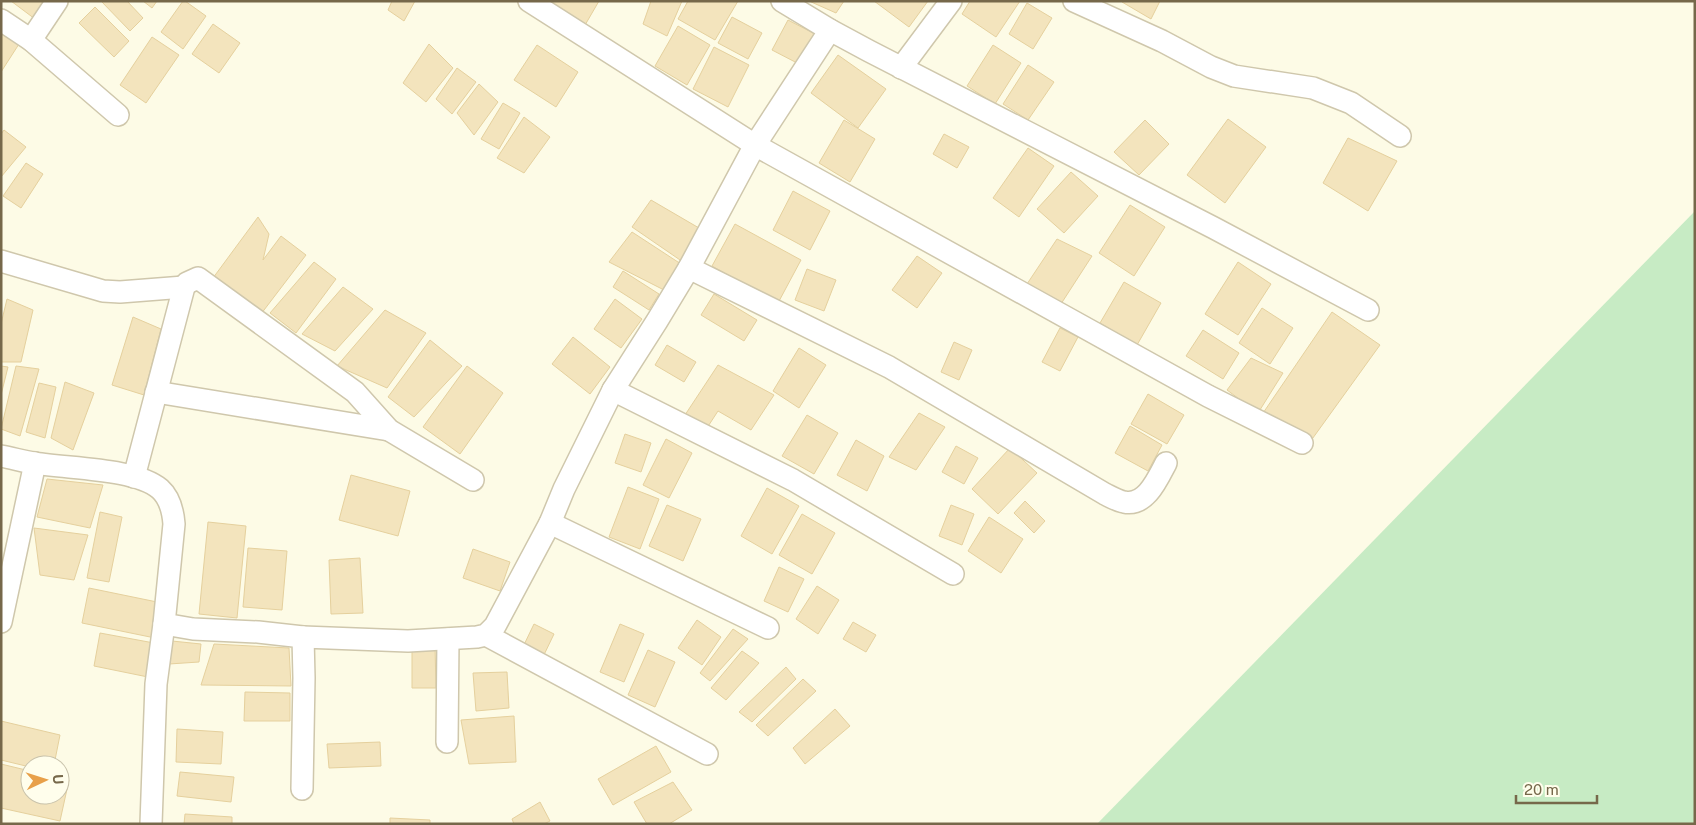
<svg xmlns="http://www.w3.org/2000/svg" width="1696" height="825" font-family="'Public Sans',sans-serif">
<style>
.green{fill:#c7ebc4}
.building{fill:#f3e4bd;stroke:#e5d09d}
.lines{fill:none;stroke-linecap:round;stroke-linejoin:round}
.street-casing{stroke:#cfc7ac;stroke-width:24}
.street{stroke:#fff;stroke-width:21}
</style>
<rect width="100%" height="100%" fill="#fdfbe6"/>
<path class="green" d="M1695 211V824H1097Z"/>
<g class="building">
<path d="M11 1H48L35 19Z"/>
<path d="M101 1H127L143 18 130 31Z"/>
<path d="M143 1H157L152 8Z"/>
<path d="M183 1H185L206 16 183 49 161 32Z"/>
<path d="M392 1H415L404 21 388 10Z"/>
<path d="M536 1H599L581 32Z"/>
<path d="M651 1H682L667 36 643 24Z"/>
<path d="M688 1H738L715 40 678 19Z"/>
<path d="M809 1H844L836 13Z"/>
<path d="M874 1H928L909 27Z"/>
<path d="M970 1H1020L996 37 962 14Z"/>
<path d="M1123 1H1160L1151 19 1122 2Z"/>
<path d="M1027 3 1052 18 1033 49 1009 34Z"/>
<path d="M95 7 129 41 114 57 79 23Z"/>
<path d="M732 17 762 33 748 59 718 43Z"/>
<path d="M788 20 815 34 799 64 772 50Z"/>
<path d="M213 24 240 43 219 73 192 54Z"/>
<path d="M678 26 710 45 687 85 655 66Z"/>
<path d="M1 33 19 44 1 72Z"/>
<path d="M152 37 179 55 146 103 120 85Z"/>
<path d="M429 44 453 68 426 102 403 83Z"/>
<path d="M537 45 578 72 556 107 514 80Z"/>
<path d="M993 45 1021 63 995 104 967 86Z"/>
<path d="M714 47 749 65 728 107 693 89Z"/>
<path d="M838 55 886 89 858 128 811 93Z"/>
<path d="M1028 65 1054 82 1028 120 1003 104Z"/>
<path d="M457 68 476 82 452 114 436 99Z"/>
<path d="M479 84 498 102 474 135 457 113Z"/>
<path d="M503 103 520 113 499 149 481 139Z"/>
<path d="M524 117 550 137 524 173 497 158Z"/>
<path d="M1228 119 1266 147 1225 203 1187 175Z"/>
<path d="M844 120 875 139 850 182 819 163Z"/>
<path d="M1145 120 1169 144 1139 175 1114 152Z"/>
<path d="M4 130 26 147 1 177V134Z"/>
<path d="M944 134 969 147 957 168 933 154Z"/>
<path d="M1348 138 1397 161 1368 211 1323 183Z"/>
<path d="M1028 148 1054 166 1019 217 993 198Z"/>
<path d="M26 163 43 174 21 208 3 196Z"/>
<path d="M1071 172 1098 196 1064 233 1037 209Z"/>
<path d="M793 191 830 211 810 250 773 230Z"/>
<path d="M651 200 699 228 683 262 632 227Z"/>
<path d="M1130 205 1165 227 1134 276 1099 253Z"/>
<path d="M258 217 269 234 263 260 281 236 306 255 261 314 213 278Z"/>
<path d="M735 224 801 260 778 303 712 266Z"/>
<path d="M632 232 681 264 664 290 609 262Z"/>
<path d="M1057 239 1092 256 1059 307 1025 287Z"/>
<path d="M917 256 942 273 917 308 892 290Z"/>
<path d="M314 262 336 279 296 333 270 313Z"/>
<path d="M1238 262 1271 284 1238 335 1205 314Z"/>
<path d="M807 269 836 280 824 311 795 300Z"/>
<path d="M623 271 659 294 649 310 613 287Z"/>
<path d="M1124 282 1161 303 1137 345 1100 323Z"/>
<path d="M343 287 373 309 335 351 302 334Z"/>
<path d="M714 294 757 320 744 341 701 315Z"/>
<path d="M7 299 33 310 21 362H1V324Z"/>
<path d="M615 299 642 319 621 348 594 329Z"/>
<path d="M1262 308 1293 328 1270 364 1239 343Z"/>
<path d="M385 310 426 333 387 388 337 366Z"/>
<path d="M1332 312 1380 345 1310 442 1261 416Z"/>
<path d="M133 317 161 329 144 395 112 385Z"/>
<path d="M1060 328 1078 337 1060 371 1042 362Z"/>
<path d="M1203 330 1239 353 1223 379 1186 356Z"/>
<path d="M573 337 610 367 590 394 552 364Z"/>
<path d="M430 340 462 366 414 417 388 397Z"/>
<path d="M954 342 972 350 959 380 941 372Z"/>
<path d="M667 345 696 362 684 382 655 365Z"/>
<path d="M799 348 826 365 799 408 773 391Z"/>
<path d="M1251 358 1283 373 1258 413 1227 390Z"/>
<path d="M718 365 774 395 751 430 718 411 705 431 681 421Z"/>
<path d="M1 366 8 367 1 395Z"/>
<path d="M16 366 39 369 20 436 1 429Z"/>
<path d="M467 366 503 393 460 454 423 427Z"/>
<path d="M65 382 94 393 73 450 51 438Z"/>
<path d="M39 383 56 387 45 438 26 432Z"/>
<path d="M1148 394 1184 415 1167 444 1131 424Z"/>
<path d="M919 413 945 427 916 470 889 457Z"/>
<path d="M807 415 838 433 814 474 782 456Z"/>
<path d="M1130 426 1162 445 1148 471 1115 453Z"/>
<path d="M625 434 651 443 641 472 615 463Z"/>
<path d="M666 439 692 453 669 498 643 485Z"/>
<path d="M856 440 884 456 867 491 837 475Z"/>
<path d="M956 446 978 458 964 484 942 472Z"/>
<path d="M1010 448 1037 473 998 514 972 489Z"/>
<path d="M351 475 410 491 398 536 339 520Z"/>
<path d="M47 479 103 485 90 528 37 517Z"/>
<path d="M628 487 659 499 640 549 609 537Z"/>
<path d="M767 488 799 506 772 554 741 536Z"/>
<path d="M1025 501 1045 521 1034 533 1014 513Z"/>
<path d="M667 505 701 519 683 561 649 546Z"/>
<path d="M951 505 974 514 962 545 939 536Z"/>
<path d="M100 512 122 517 109 582 87 578Z"/>
<path d="M802 514 835 533 812 574 779 555Z"/>
<path d="M989 517 1023 539 1001 573 968 551Z"/>
<path d="M208 522 246 526 237 618 199 614Z"/>
<path d="M34 528 88 535 74 580 40 575Z"/>
<path d="M248 548 287 551 282 610 243 607Z"/>
<path d="M473 549 510 562 500 591 463 578Z"/>
<path d="M360 558 363 613 331 614 329 560Z"/>
<path d="M779 567 804 579 788 612 764 601Z"/>
<path d="M817 586 839 600 818 634 796 619Z"/>
<path d="M89 588 162 603 155 638 82 623Z"/>
<path d="M697 620 721 637 702 665 678 648Z"/>
<path d="M853 622 876 635 866 652 843 639Z"/>
<path d="M534 624 554 634 541 661 521 651Z"/>
<path d="M620 624 644 634 624 682 600 672Z"/>
<path d="M733 629 748 639 710 681 700 673Z"/>
<path d="M100 633 154 643 148 677 94 666Z"/>
<path d="M172 641 201 644 199 662 169 664Z"/>
<path d="M214 644 289 648 291 686 201 685Z"/>
<path d="M412 646H435L436 688H412Z"/>
<path d="M648 650 675 662 655 707 628 695Z"/>
<path d="M742 651 759 663 726 700 711 688Z"/>
<path d="M786 667 796 679 752 722 739 712Z"/>
<path d="M507 672 509 708 476 711 473 673Z"/>
<path d="M803 679 816 691 768 736 756 725Z"/>
<path d="M245 692 290 693V721H244Z"/>
<path d="M835 709 850 726 805 764 793 748Z"/>
<path d="M514 716 516 762 469 764 461 720Z"/>
<path d="M1 721 60 735 54 765H30V767L1 760Z"/>
<path d="M177 729 223 732 221 764 176 762Z"/>
<path d="M380 742 381 766 329 768 327 744Z"/>
<path d="M656 746 671 772 613 805 598 779Z"/>
<path d="M1 764 30 771V795H60V778L69 780 60 821 1 808Z"/>
<path d="M180 772 234 777 231 802 177 796Z"/>
<path d="M673 782 692 810 669 824H647L634 802Z"/>
<path d="M540 802 550 821 544 824H514L512 819Z"/>
<path d="M185 814 232 817V824H184Z"/>
<path d="M390 818 430 820V824H390Z"/>
</g>
<g class="lines">
<g class="street-casing">
<g id="street">
<path d="M529 1 755 145 1208 396 1302 443"/>
<path d="M782 1 830 30 869 51 1214 228 1368 310"/>
<path d="M1074 1 1162 41 1211 67 1234 76 1313 88 1351 103 1400 136"/>
<path d="M1 20 31 40 118 115"/>
<path d="M830 30 755 145 689 268 889 367 1105 494C1111 497 1118 501 1124 502 1146 507 1158 478 1166 463"/>
<path d="M31 40 57 1"/>
<path d="M901 68 951 1"/>
<path d="M1 261 103 291 120 292 184 287"/>
<path d="M613 390 793 480 953 574"/>
<path d="M156 392 389 430"/>
<path d="M1 456C13 458 24 462 35 463 68 469 135 468 160 489 170 498 173 511 174 524L164 624 193 629 258 632 303 637 304 678 302 789"/>
<path d="M134 477 184 287 187 283 198 278 355 392 389 430 473 480"/>
<path d="M550 523 768 628"/>
<path d="M1 622 35 463"/>
<path d="M486 635 707 754"/>
<path d="M303 637 408 641 477 637 486 635 495 626 550 523 564 489 613 390 657 321 689 268"/>
<path d="M447 742 448 639"/>
<path d="M151 824 156 684 164 624"/>
</g>
</g>
<use href="#street" class="street"/>
</g>
<rect width="1696" height="825" fill="none" stroke="#76684a" stroke-width="5"/>
<g transform="translate(45 780) rotate(86)"><circle r="24" fill="#fffeec" stroke="#c8c2ab"/>
<path d="M0-4L9 19L0 12L-9 19Z" fill="#e8a049"/>
<text y="-8" font-size="14" font-weight="bold" text-anchor="middle" fill="#76684a">U</text>
</g>
<path d="M1516 795v8h81v-8" fill="none" stroke="#76684a" stroke-width="2.5"/>
<text x="1524" y="795" font-size="15" fill="#76684a" stroke="#fffeec" stroke-width="4" paint-order="stroke">20 m</text>
</svg>
